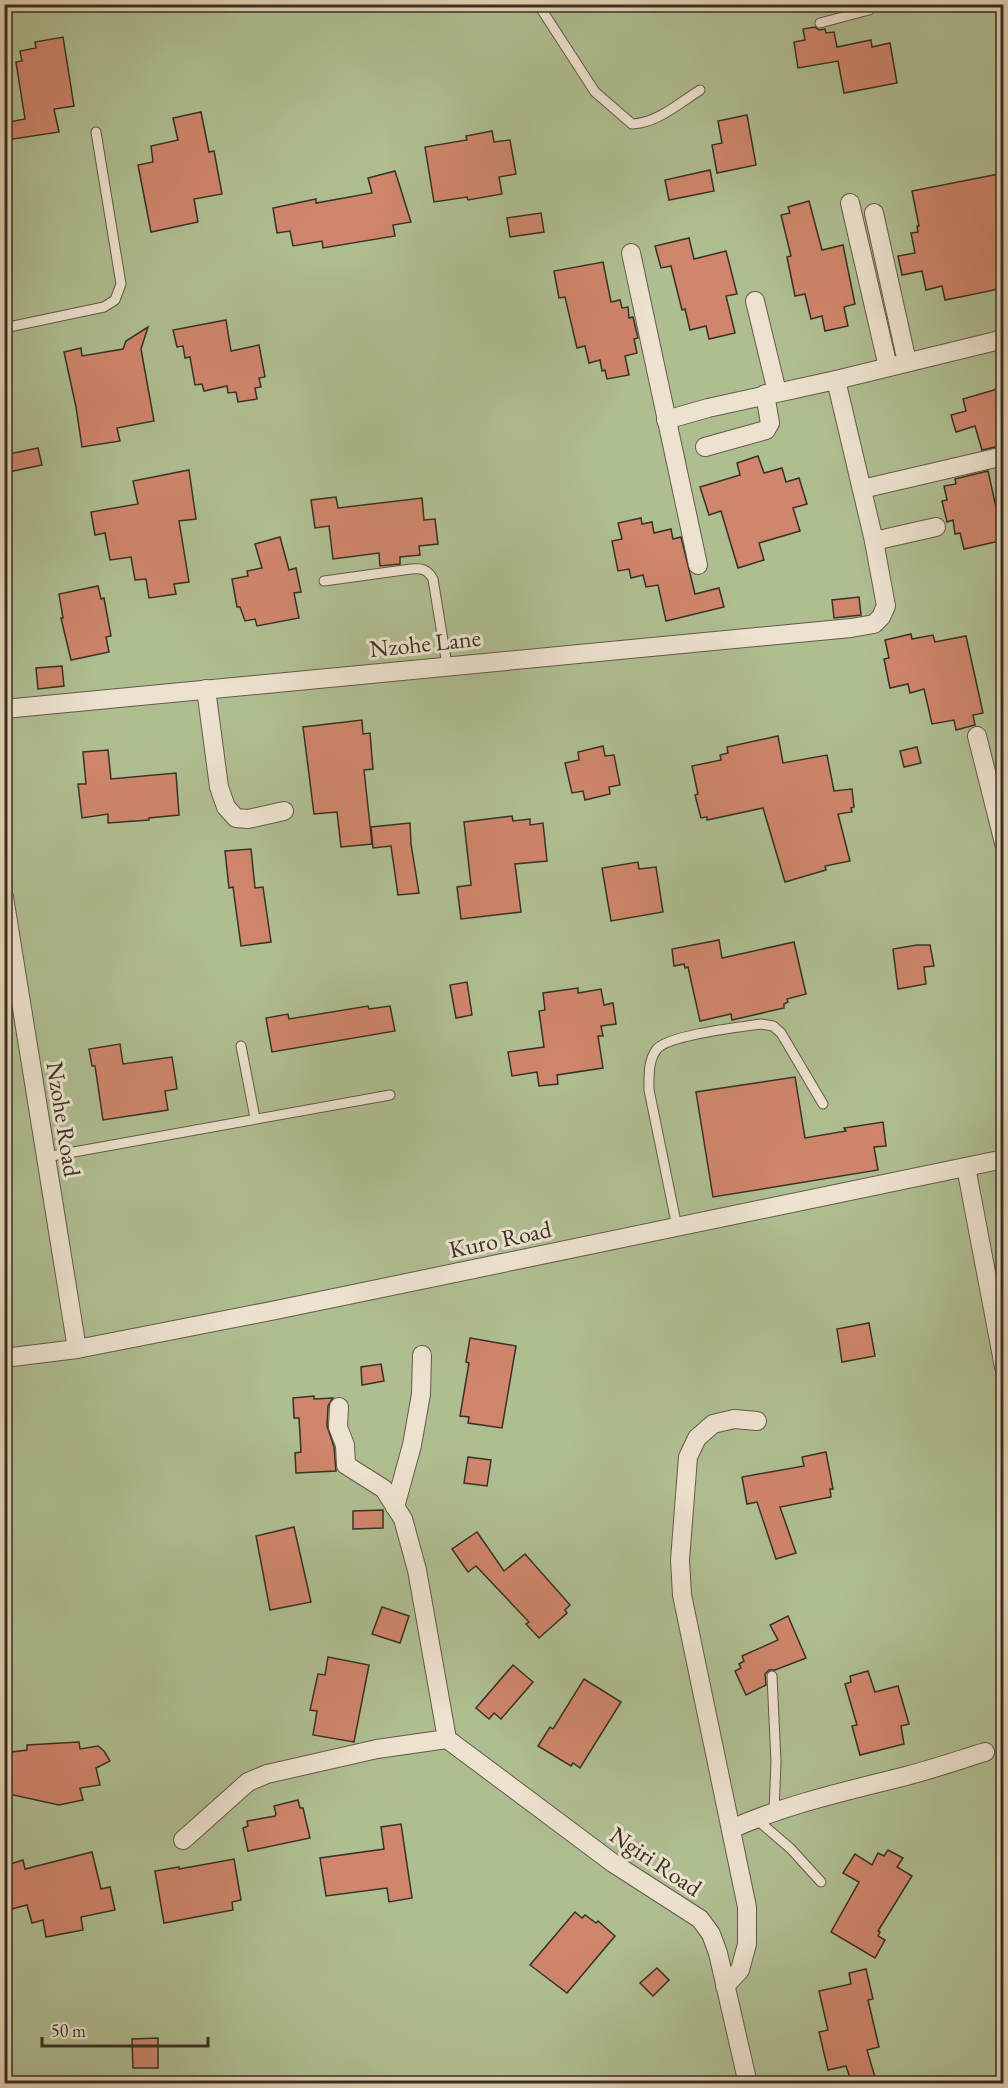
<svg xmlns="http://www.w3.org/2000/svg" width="1008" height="2088" font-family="'EB Garamond',serif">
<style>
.green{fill:#afbe91;stroke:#74775c;stroke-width:1.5}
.building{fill:#cf866c;stroke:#393026;stroke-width:1.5}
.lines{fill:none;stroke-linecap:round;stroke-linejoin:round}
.service-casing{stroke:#64594a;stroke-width:11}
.minor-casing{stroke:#64594a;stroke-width:20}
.service{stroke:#ede2cf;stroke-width:9}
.minor{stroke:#ede2cf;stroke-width:18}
.labels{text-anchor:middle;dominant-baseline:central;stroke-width:6;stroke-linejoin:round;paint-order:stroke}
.street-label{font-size:24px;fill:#393026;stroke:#ede2cf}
</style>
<rect width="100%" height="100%" fill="#e4d3b5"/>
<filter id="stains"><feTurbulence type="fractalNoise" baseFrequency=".00333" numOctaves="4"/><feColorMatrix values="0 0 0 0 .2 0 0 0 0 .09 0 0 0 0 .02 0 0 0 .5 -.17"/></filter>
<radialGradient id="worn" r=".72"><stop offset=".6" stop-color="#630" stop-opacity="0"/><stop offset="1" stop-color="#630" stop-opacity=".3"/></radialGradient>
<rect class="green" x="5" y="5" width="998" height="2078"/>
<g class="building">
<path d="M815 27 819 30 825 29 826 33 834 32 837 47 871 40 872 47 890 43 897 83 844 93 838 61 798 68 794 42 805 40 803 29Z"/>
<path d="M63 37 74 106 54 109 59 132 7 140 4 123 25 119 16 62 22 61 20 51 36 48 35 42Z"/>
<path d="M201 112 209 152 214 151 222 194 194 199 198 222 151 232 138 165 153 162 151 146 178 140 173 118Z"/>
<path d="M747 115 756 165 717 173 712 145 722 143 718 121Z"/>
<path d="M492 131 494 142 510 140 516 174 499 177 502 194 468 200 467 197 434 202 425 147 467 140 466 136Z"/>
<path d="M710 170 714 191 669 200 665 180Z"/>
<path d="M395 171 411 222 393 225 395 236 323 248 322 241 293 246 290 231 277 233 273 208 316 199V203L372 193 368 178Z"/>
<path d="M1004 173V288L945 300 942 286 926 290 922 271 902 275 898 256 915 253 911 233 918 232 917 226H919L912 191Z"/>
<path d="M809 201 822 250 843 245 855 304 844 307 848 326 825 331 822 316 811 319 805 294 795 296 787 257 791 256 781 215 790 213 788 207Z"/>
<path d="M541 213 544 232 510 237 507 218Z"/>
<path d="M689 238 694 259 726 251 737 294 726 296 735 333 709 339 706 326 690 330 685 309 682 310 671 266 661 268 655 246Z"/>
<path d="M603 262 611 302 620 300 622 308 628 307 629 318 633 317 638 338 634 339 637 353 625 356 629 375 607 379 605 370 602 371 600 360 589 363 585 346 577 348 565 297 559 298 554 271Z"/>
<path d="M226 320 231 351 259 345 265 377 259 378 261 387 255 388 257 399 238 402 236 392 228 393 227 386 204 391 202 384 195 385 190 357 185 358 183 346 177 347 173 330Z"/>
<path d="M148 327 141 349 154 421 117 428 120 441 82 447 76 407 64 352 81 348 82 356 123 349 126 341Z"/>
<path d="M1004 387V445L982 450 975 426 956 432 951 415 966 411 963 399Z"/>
<path d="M38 448 42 465 4 473V455Z"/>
<path d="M758 456 764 473 782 468 786 482 799 478 807 504 793 508 800 531 759 543 764 560 738 568 721 511 709 515 700 487 740 475 737 463Z"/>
<path d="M189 470 196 519 179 521 189 582 174 584 176 594 149 598 146 579 135 580 131 557 110 560 105 533 95 535 91 512 138 504 133 481Z"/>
<path d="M988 471 998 516 1004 515V540L964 549 960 533 955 534 953 520 947 522 942 501 947 500 944 486 956 484 955 479Z"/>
<path d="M336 497 338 508 422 498 424 520 435 519 438 544 419 546 420 555 400 557V564L380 566 379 553 333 559 329 526 315 528 311 500Z"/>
<path d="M641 518 642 524 652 522 654 533 671 529 673 539 681 537 695 594 719 588 724 607 666 621 658 585 646 587 643 575 631 578 629 569 618 571 612 541 622 539 618 523Z"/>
<path d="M280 537 289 570 296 568 301 592 294 593 299 618 257 626 255 619 245 621 240 607H237L232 579 248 576 247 571 262 568 255 544Z"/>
<path d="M98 586 101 599 104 598 111 636 106 637 109 652 71 660 61 618H63L59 594Z"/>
<path d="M859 597 861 615 834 618 832 600Z"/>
<path d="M911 634 912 639 933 635 935 642 966 636 983 713 973 715 975 725 956 730 954 720 932 724 924 689 910 693 908 684 890 688 884 659 889 658 885 640Z"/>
<path d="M62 666 64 686 38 689 36 668Z"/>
<path d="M362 720 363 734 370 733 373 769 364 770 372 844 341 847 337 812 314 814 303 727Z"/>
<path d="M778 736 783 763 827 755 834 791 852 789 854 807 851 808 852 812 838 814 850 861 825 866 826 870 785 882 763 808 707 820V817L701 818 695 795 698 794 692 766 721 760 720 755 728 753 727 747Z"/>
<path d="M603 746 605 756 614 755 620 785 609 787 610 794 585 800 583 791 572 793 565 763 579 760 578 752Z"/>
<path d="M917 747 921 763 904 767 900 751Z"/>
<path d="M108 750 111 779 176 773 179 815 149 818V820L108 823V814L82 818 78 784H86L83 752Z"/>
<path d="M512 816 513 821 530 819V825L543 823 547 861 515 864 521 912 461 919 457 887 471 885 464 822Z"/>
<path d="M410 823 411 844 419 893 398 895 391 846 373 848 371 827Z"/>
<path d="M251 849 255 888 263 887 271 942 241 946 233 887 229 888 225 851Z"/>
<path d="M638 862 639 869 656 867 663 912 611 921 602 868Z"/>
<path d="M719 940 722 958 794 942 806 994 787 999 788 1002 784 1004V1008L732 1020 731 1014 700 1021 688 967 685 968 684 964 674 966 672 949Z"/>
<path d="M917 945H930L934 966 924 967 926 984 898 989 893 949Z"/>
<path d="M467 982 472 1015 456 1018 450 985Z"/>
<path d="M578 988V993L601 989 604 1005 613 1003 616 1024 601 1026 603 1036H598L603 1068 557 1075 558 1084 539 1086 537 1072 512 1076 508 1052 544 1047 539 1011 545 1010 543 993Z"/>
<path d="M368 1006 369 1009 390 1006 395 1031 272 1052 266 1018 288 1014 289 1019Z"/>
<path d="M120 1044 123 1064 172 1057 177 1089 165 1091 168 1110 103 1120 95 1066H92L89 1049Z"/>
<path d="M795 1077 805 1138 846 1131 844 1128 883 1122 886 1146 874 1147 878 1170 713 1197 696 1092Z"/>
<path d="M869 1323 875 1356 842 1362 837 1329Z"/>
<path d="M470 1338 516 1346 502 1428 468 1423 469 1417 460 1416 469 1363 466 1362Z"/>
<path d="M381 1364 384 1381 362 1385 361 1367Z"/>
<path d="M314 1396V1399L333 1398 328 1406 327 1426 334 1447 336 1471 296 1473 295 1453 301 1452 299 1418H294L293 1398Z"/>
<path d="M826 1452 833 1489H830L831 1497 780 1507 796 1553 776 1559 757 1502 747 1504 742 1477 804 1466 802 1457Z"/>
<path d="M468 1457 491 1460 487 1486 464 1483Z"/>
<path d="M383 1510V1528L353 1529V1511Z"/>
<path d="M294 1527 311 1602 270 1610 256 1536Z"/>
<path d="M477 1532 504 1571 525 1554 570 1605 565 1610 567 1613 539 1638 526 1624 529 1622 476 1566 468 1572 452 1549Z"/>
<path d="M382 1607 409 1616 400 1643 372 1634Z"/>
<path d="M788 1616 806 1658 775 1670H769L765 1674 766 1685 746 1695 735 1671 741 1668 739 1664 744 1661 742 1656 778 1640 770 1625Z"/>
<path d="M328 1657 369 1665 354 1742 313 1735 317 1711 310 1710 318 1674 325 1675Z"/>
<path d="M513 1665 533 1682 501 1719 494 1713 489 1719 476 1708Z"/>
<path d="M868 1671 875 1692 898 1686 909 1724 901 1726 904 1744 860 1755 852 1726 857 1725 845 1684 851 1682 850 1676Z"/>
<path d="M584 1679 621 1702 580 1768 573 1763 571 1766 538 1746 550 1727 553 1729Z"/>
<path d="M79 1742 80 1749 98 1746 104 1751 110 1761 96 1768 100 1785 80 1788 83 1800 59 1805 4 1793V1753L27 1750V1745Z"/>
<path d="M298 1800 300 1808H303L310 1838 248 1851 243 1828 248 1826 247 1821 275 1816 276 1814 274 1806Z"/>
<path d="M401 1824 412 1898 389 1902 387 1888 326 1896 320 1858 384 1849 381 1827Z"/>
<path d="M888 1850 903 1858 897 1867 912 1876 878 1931 880 1932 878 1936 885 1940 875 1958 831 1932 859 1882 843 1873 855 1854 872 1865 878 1853 884 1856Z"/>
<path d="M92 1852 101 1889 110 1887 115 1910 81 1917 83 1930 46 1937 43 1920 32 1923 27 1905 4 1911V1866L23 1860 25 1869Z"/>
<path d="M234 1859 241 1900 232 1902 233 1910 164 1923 155 1871 179 1867V1869Z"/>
<path d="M575 1912 582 1918 585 1915 596 1923 598 1921 615 1936 567 1993 530 1965Z"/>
<path d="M657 1968 669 1980 653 1996 640 1983Z"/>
<path d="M866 1969 873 1999 868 2000 879 2047 867 2050 877 2084H852L846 2066 828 2070 819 2032 828 2030 819 1991 851 1984 849 1973Z"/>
<path d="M158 2038V2068H133L132 2039Z"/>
</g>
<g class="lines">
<g class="service-casing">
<g id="service">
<path d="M538 4 595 92 632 124C657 123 678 104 700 90"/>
<path d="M820 23 869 10 874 4"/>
<path d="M4 328 104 307 115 300 121 284 96 132"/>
<path d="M324 581 411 569C422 568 427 569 433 579L447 665"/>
<path d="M241 1046 255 1118"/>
<path d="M46 1157 390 1095"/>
<path d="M677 1227 649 1090C649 1076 648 1060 657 1049 669 1035 740 1027 761 1024L773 1026 781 1033 823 1104"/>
<path d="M772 1676 776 1762 774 1811"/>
<path d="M755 1818 791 1849 821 1882"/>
</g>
</g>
<g class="minor-casing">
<g id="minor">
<path d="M850 203 888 367"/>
<path d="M874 213 907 362"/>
<path d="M631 253 698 565"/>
<path d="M755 301 777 392"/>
<path d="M666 420 708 408 836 380 1004 339"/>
<path d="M705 447 766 430 770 423 765 394"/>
<path d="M862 489 1004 456"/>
<path d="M874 541 936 527"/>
<path d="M206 689 219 787 226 807 236 818 248 819 284 811"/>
<path d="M4 709 851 628 874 624 881 617 886 606 874 541 836 380"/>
<path d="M977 736 1004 843"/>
<path d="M4 897 77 1349"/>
<path d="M966 1167 1004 1367"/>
<path d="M4 1358 77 1349 276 1310 1004 1159"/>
<path d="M339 1407 338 1427 345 1445 346 1465 384 1489 403 1519 417 1570 447 1739 613 1863 700 1919 711 1934 718 1953 748 2084"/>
<path d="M395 1507 412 1445 421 1394 422 1355"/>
<path d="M731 1829C787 1804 847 1791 906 1776 933 1769 959 1760 985 1752"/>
<path d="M183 1840 248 1782 267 1774 377 1749 447 1739"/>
<path d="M725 1986 740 1970 747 1944V1907L682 1595 680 1560 688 1457 697 1438 713 1424 734 1419 757 1421"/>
</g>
</g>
<use href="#service" class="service"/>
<use href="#minor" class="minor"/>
</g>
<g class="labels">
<g class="street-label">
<text transform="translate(425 643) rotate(-6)">Nzohe Lane</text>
<text transform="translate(64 1119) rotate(81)">Nzohe Road</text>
<text transform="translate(500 1239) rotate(-12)">Kuro Road</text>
<text transform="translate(656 1861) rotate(34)">Ngiri Road</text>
</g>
</g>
<rect width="1008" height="2088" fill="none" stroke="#e4d3b5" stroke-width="24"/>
<rect x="6" y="6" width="996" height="2076" fill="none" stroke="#393026" stroke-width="3"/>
<rect x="12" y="12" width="984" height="2064" fill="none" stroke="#393026" stroke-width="1.5"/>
<path d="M42 2037v9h166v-9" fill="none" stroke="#393026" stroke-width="3"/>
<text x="51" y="2037" font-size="18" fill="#393026" stroke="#ede2cf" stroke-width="4.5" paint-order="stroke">50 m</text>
<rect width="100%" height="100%" filter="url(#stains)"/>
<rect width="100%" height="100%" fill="url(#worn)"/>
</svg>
